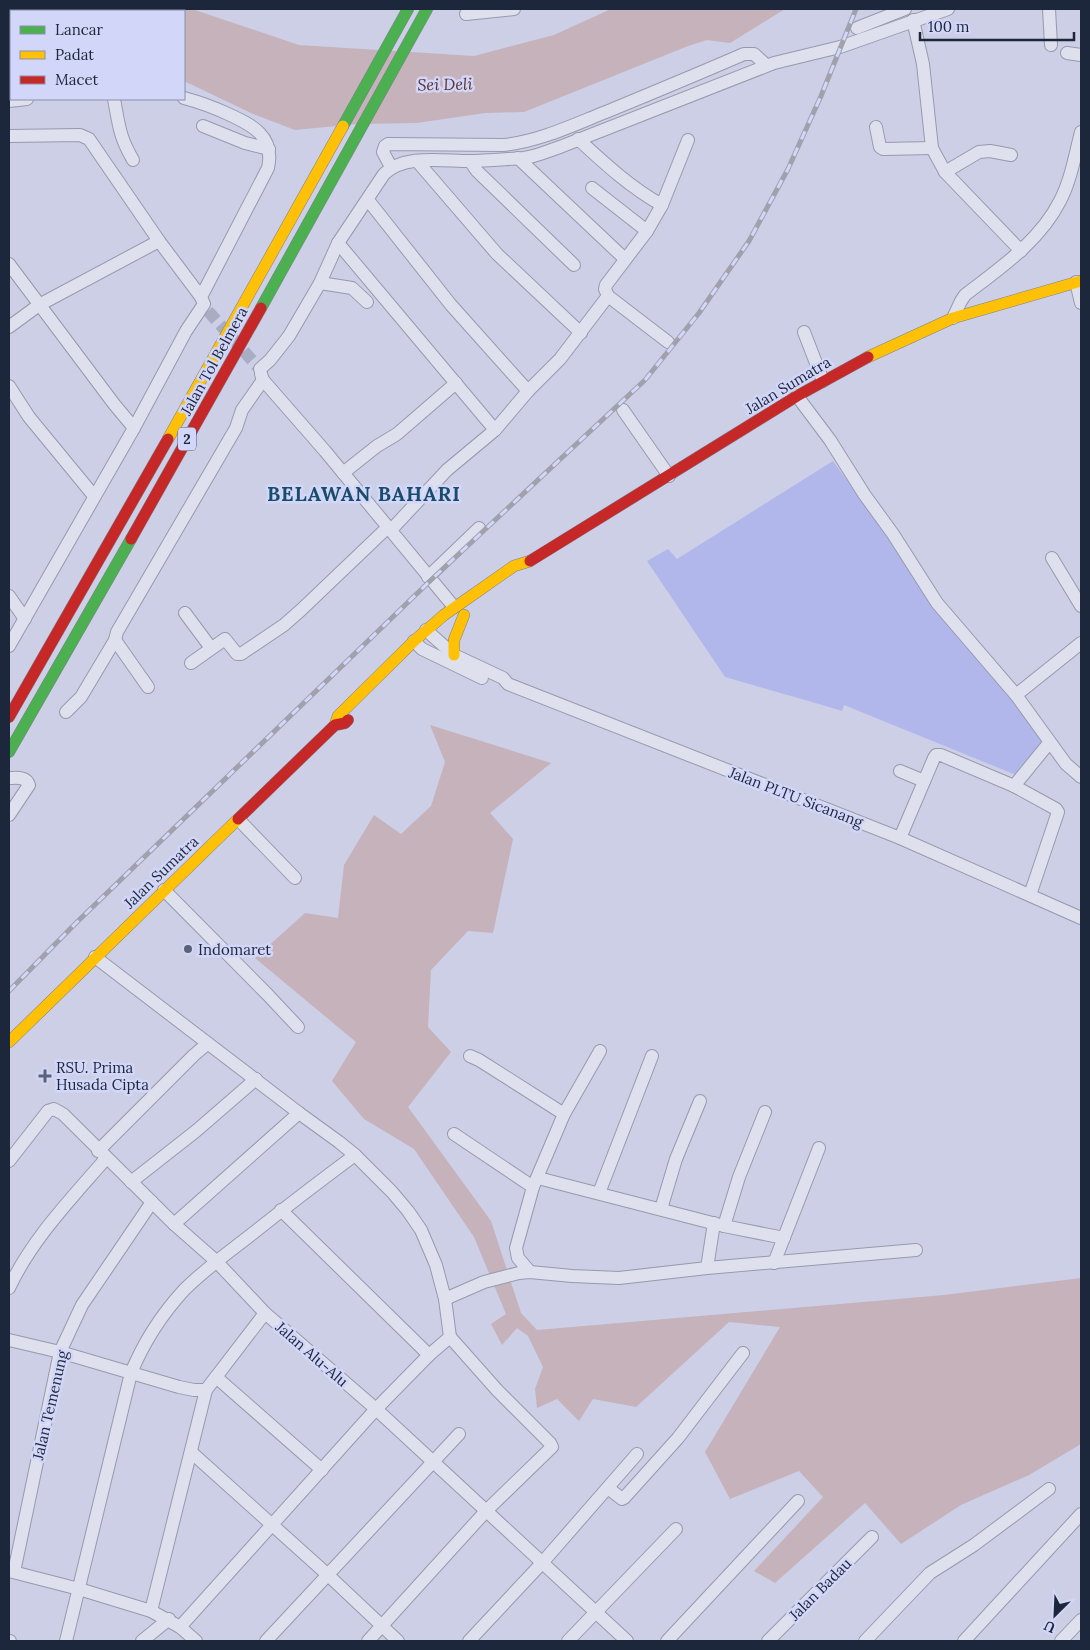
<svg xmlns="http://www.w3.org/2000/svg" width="1090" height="1650" font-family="Lora,serif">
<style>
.sand{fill:#b2b7eb}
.water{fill:#c6b2bb}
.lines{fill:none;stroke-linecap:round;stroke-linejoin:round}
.street-tunnel{stroke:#a9adc4;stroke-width:12;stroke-dasharray:12 6;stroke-linecap:butt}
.street-casing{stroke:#969aab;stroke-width:14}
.fast-casing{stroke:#7c8191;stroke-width:12}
.slow-casing{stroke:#7c8191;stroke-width:12}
.jam-casing{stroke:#7c8191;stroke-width:12}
.street{stroke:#dfe0ee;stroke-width:12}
.fast{stroke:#4caf50;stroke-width:11}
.slow{stroke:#ffc107;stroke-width:11}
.jam{stroke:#c62828;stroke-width:11}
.rail-casing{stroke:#9fa1ad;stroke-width:5}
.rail{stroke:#d2d6f8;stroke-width:3;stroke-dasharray:9;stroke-linecap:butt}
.poi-dot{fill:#5a6277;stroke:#d2d6f8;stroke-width:2}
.labels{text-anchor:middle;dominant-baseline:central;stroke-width:5;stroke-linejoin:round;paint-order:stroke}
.shield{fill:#d2d6f8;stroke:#535c74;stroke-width:1}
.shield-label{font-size:14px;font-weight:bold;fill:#1d273b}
.street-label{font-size:15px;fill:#1d273b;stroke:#d2d6f8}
.poi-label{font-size:15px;fill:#1d273b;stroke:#d2d6f8;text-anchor:start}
.water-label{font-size:16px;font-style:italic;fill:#5c312b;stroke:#d2d6f8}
.district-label{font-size:20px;font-weight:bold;letter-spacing:1px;fill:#194b6b;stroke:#d2d6f8}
</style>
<rect width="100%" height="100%" fill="#cccfe6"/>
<path class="sand" d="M833 461 958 633 1045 738 1016 775 844 705 842 711 819 704 725 677 647 561 668 549 677 559Z"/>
<g class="water">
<path d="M9 9H192L299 45 474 56 554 35 611 9H785L730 43 707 40 688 46 524 112 485 113 417 123 357 124 295 130 251 113 184 81V11H11V61L9 62Z"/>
<path d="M430 725 551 763 490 813 513 839 493 933 468 931 431 970 428 1027 451 1052 408 1107 491 1221 521 1313 537 1330 944 1295 1081 1278V1444L1029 1475 961 1505 901 1544 865 1503 775 1583 754 1571 823 1497 799 1471 730 1499 705 1452 780 1327 729 1322 636 1407 593 1399 579 1421 557 1399 537 1408 535 1389 543 1367 528 1336 517 1328 502 1345 491 1324 506 1314 474 1237 414 1149 364 1119 332 1081 356 1042 255 958 305 913 338 918 344 865 374 815 401 834 431 806 445 762Z"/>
</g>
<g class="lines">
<path class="street-tunnel" d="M208 311 258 367"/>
<g class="street-casing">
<g id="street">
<path d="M1049 9 1051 45"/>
<path d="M466 14 514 9"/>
<path d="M913 20 923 64 932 148 945 172 1021 251"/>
<path d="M857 28 905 9"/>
<path d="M1067 53 1081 55"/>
<path d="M9 89H11"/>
<path d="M114 99C119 125 119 136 133 160"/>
<path d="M9 101 27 99"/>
<path d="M203 126 245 143 269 149"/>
<path d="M876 127 880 147 883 149 932 148"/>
<path d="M9 136 80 135 89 139 159 241 201 297"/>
<path d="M578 139C604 163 631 188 662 205"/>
<path d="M518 158 625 259"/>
<path d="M417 161 497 254 581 333"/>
<path d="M470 161 477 171 574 265"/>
<path d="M391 167 383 152 385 146 388 144 504 145C540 141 573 125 606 112 652 93 698 74 744 54H754L766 65"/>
<path d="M945 172 979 152 990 151 1011 155"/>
<path d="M592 188 647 231"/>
<path d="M368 200 451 305 528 391"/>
<path d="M338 243 495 430"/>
<path d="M9 264 114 404 134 428"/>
<path d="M1076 282 1081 303"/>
<path d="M320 283 352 288 367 302"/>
<path d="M608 296 605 289 606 285 647 231 662 205 688 140"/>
<path d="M953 318 961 301 965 295C1000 268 1039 242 1060 201 1071 180 1075 155 1081 132"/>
<path d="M9 327 39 305 159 241"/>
<path d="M804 332 823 381"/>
<path d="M260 369 270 360 289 336 320 283 338 243 384 174C404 154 443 161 469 161 487 161 505 159 523 158 535 157 548 151 560 147L774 63 840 47 948 9"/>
<path d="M261 374 263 380 325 451 454 607"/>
<path d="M9 386 29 417 94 496"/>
<path d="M797 396 830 440 864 494 893 534 937 603 1016 695 1066 764 1081 777"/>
<path d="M623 410 669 476"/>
<path d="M343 473 377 446 397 434 456 383"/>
<path d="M391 530 447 470 495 430 528 391 560 359 608 296 668 342"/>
<path d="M1052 558 1081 606"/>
<path d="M428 577 479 528"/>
<path d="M9 596 25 619"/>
<path d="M185 613 211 648"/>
<path d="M426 630 454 655 503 678 508 684 900 838 1081 918"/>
<path d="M115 640 148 687"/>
<path d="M414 641 422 649 482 678"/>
<path d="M9 646 134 428 186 331 204 304 201 297 268 168C275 136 252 125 228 114 213 107 199 102 184 98"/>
<path d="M191 663 225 639 237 654H241L284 625 301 610 388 527"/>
<path d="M1016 695 1081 643"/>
<path d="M66 712 81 697 115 640 117 632 236 428 242 410 263 380"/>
<path d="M900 771 924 781"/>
<path d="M9 778C16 778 26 776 29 785L9 815"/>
<path d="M1014 786 1049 743"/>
<path d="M239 820 295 878"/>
<path d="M900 838 934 758 936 755H941L1014 786 1056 809 1058 812 1030 895"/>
<path d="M164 890 268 995 298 1027"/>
<path d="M95 957 299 1113 339 1142 355 1155 392 1192 408 1211 421 1230 436 1265 445 1299 450 1337 429 1355 376 1409 180 1627"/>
<path d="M470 1056 479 1060 564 1114"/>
<path d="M454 1134 533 1187"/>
<path d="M98 1151 194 1055 207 1044"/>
<path d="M9 1161 48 1111 54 1109 63 1114 174 1224 216 1261 265 1313 376 1409 627 1641"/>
<path d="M538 1178 724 1226 784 1238"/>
<path d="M131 1182 196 1131 256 1079"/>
<path d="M599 1193 652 1056"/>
<path d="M661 1209 676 1159 700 1101"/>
<path d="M281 1210 429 1355"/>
<path d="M174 1224 299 1113"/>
<path d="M724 1226 739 1177 765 1112"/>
<path d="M774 1263 819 1148"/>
<path d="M707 1268 714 1223"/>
<path d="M530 1272 518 1258 516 1248 533 1187 564 1114 600 1051"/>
<path d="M9 1288C31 1241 68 1202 102 1163L105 1158"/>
<path d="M445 1299 484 1282 519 1273 530 1272 572 1276 619 1278 707 1268 916 1250"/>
<path d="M9 1340 60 1352 179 1387 194 1390H206"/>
<path d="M216 1377 322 1470"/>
<path d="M191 1452 328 1575 398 1641"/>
<path d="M608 1488 622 1499 624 1498 678 1438 743 1353"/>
<path d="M9 1571 79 1589 151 1611 180 1627 196 1641"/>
<path d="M14 1572 60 1352 82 1305 152 1202"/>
<path d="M151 1611 206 1390 265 1313"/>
<path d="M9 1641H10"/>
<path d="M66 1641 131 1373C143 1344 162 1314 184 1290 205 1269 229 1252 252 1234 286 1207 320 1181 355 1155"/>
<path d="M142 1641 169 1619"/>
<path d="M266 1641 459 1434"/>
<path d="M368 1641 486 1511 552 1447 550 1443 497 1390 450 1337"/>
<path d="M469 1641 542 1563 637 1454"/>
<path d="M568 1641 676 1529"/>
<path d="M667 1641 798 1501"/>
<path d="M768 1641 872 1537"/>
<path d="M865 1641 930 1573 974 1545 1049 1489"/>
<path d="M964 1641 1081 1514"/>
<path d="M1061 1641 1081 1620"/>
</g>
</g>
<g class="fast-casing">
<g id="fast">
<path d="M343 126 408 9"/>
<path d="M261 308 427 9"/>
<path d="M9 752 131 539"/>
</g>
</g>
<g class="slow-casing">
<g id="slow">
<path d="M868 357 953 318 1081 281"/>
<path d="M168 439 343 126"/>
<path d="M454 655V640L464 615"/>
<path d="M335 725 338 716 414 641 444 615 514 566 530 561"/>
<path d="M9 1042 238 819"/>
</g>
</g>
<g class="jam-casing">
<g id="jam">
<path d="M131 539 261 308"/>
<path d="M530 561 797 396 868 357"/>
<path d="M9 717 168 439"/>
<path d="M238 819 335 725 345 723 348 720"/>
</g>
</g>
<use href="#street" class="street"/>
<use href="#fast" class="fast"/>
<use href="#slow" class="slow"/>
<use href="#jam" class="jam"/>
<g class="rail-casing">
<path id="rail" d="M9 991 77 922 431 580 645 380 699 313 749 241 788 169 821 96 856 9"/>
</g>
<use href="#rail" class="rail"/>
</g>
<g class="poi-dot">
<circle cx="188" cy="949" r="5"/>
<path d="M42.5 1068.5h5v5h5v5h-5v5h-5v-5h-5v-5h5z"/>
</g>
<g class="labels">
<rect class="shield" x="178" y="427.5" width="18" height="23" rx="4"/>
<g class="shield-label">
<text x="187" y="439">2</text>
</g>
<g class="street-label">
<text transform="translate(214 361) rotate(-61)">Jalan Tol Belmera</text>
<text transform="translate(788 385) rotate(-31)">Jalan Sumatra</text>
<text transform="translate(796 797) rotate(21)">Jalan PLTU Sicanang</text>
<text transform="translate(161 872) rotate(-44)">Jalan Sumatra</text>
<text transform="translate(312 1354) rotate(41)">Jalan Alu-Alu</text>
<text transform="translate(50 1405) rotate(-77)">Jalan Temenung</text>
<text transform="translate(820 1589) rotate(-45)">Jalan Badau</text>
</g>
<g class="poi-label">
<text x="198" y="949">Indomaret</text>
<text x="56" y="1067">RSU. Prima<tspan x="56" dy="17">Husada Cipta</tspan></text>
</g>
<g class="water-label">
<text transform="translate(445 84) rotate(-1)">Sei Deli</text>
</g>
<g class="district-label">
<text x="364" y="493">BELAWAN BAHARI</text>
</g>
</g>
<rect width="1090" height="1650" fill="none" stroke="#1d273b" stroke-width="20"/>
<rect x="10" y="10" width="175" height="90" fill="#d2d6f8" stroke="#8a90ac"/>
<rect x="20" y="26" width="25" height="8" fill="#4caf50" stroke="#8a90ac"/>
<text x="55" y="35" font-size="15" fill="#1d273b">Lancar</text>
<rect x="20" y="51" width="25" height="8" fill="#ffc107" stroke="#8a90ac"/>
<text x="55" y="60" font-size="15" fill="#1d273b">Padat</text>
<rect x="20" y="76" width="25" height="8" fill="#c62828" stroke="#8a90ac"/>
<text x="55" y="85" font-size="15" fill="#1d273b">Macet</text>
<g transform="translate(1055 1615) rotate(204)" stroke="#d2d6f8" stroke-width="4" paint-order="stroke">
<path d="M0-4L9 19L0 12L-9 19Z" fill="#1d273b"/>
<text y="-8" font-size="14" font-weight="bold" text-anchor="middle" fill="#1d273b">U</text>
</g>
<path d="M920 32v8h154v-8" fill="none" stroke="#1d273b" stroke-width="2.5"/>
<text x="928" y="32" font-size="15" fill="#1d273b" stroke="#d2d6f8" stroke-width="4" paint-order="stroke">100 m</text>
</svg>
